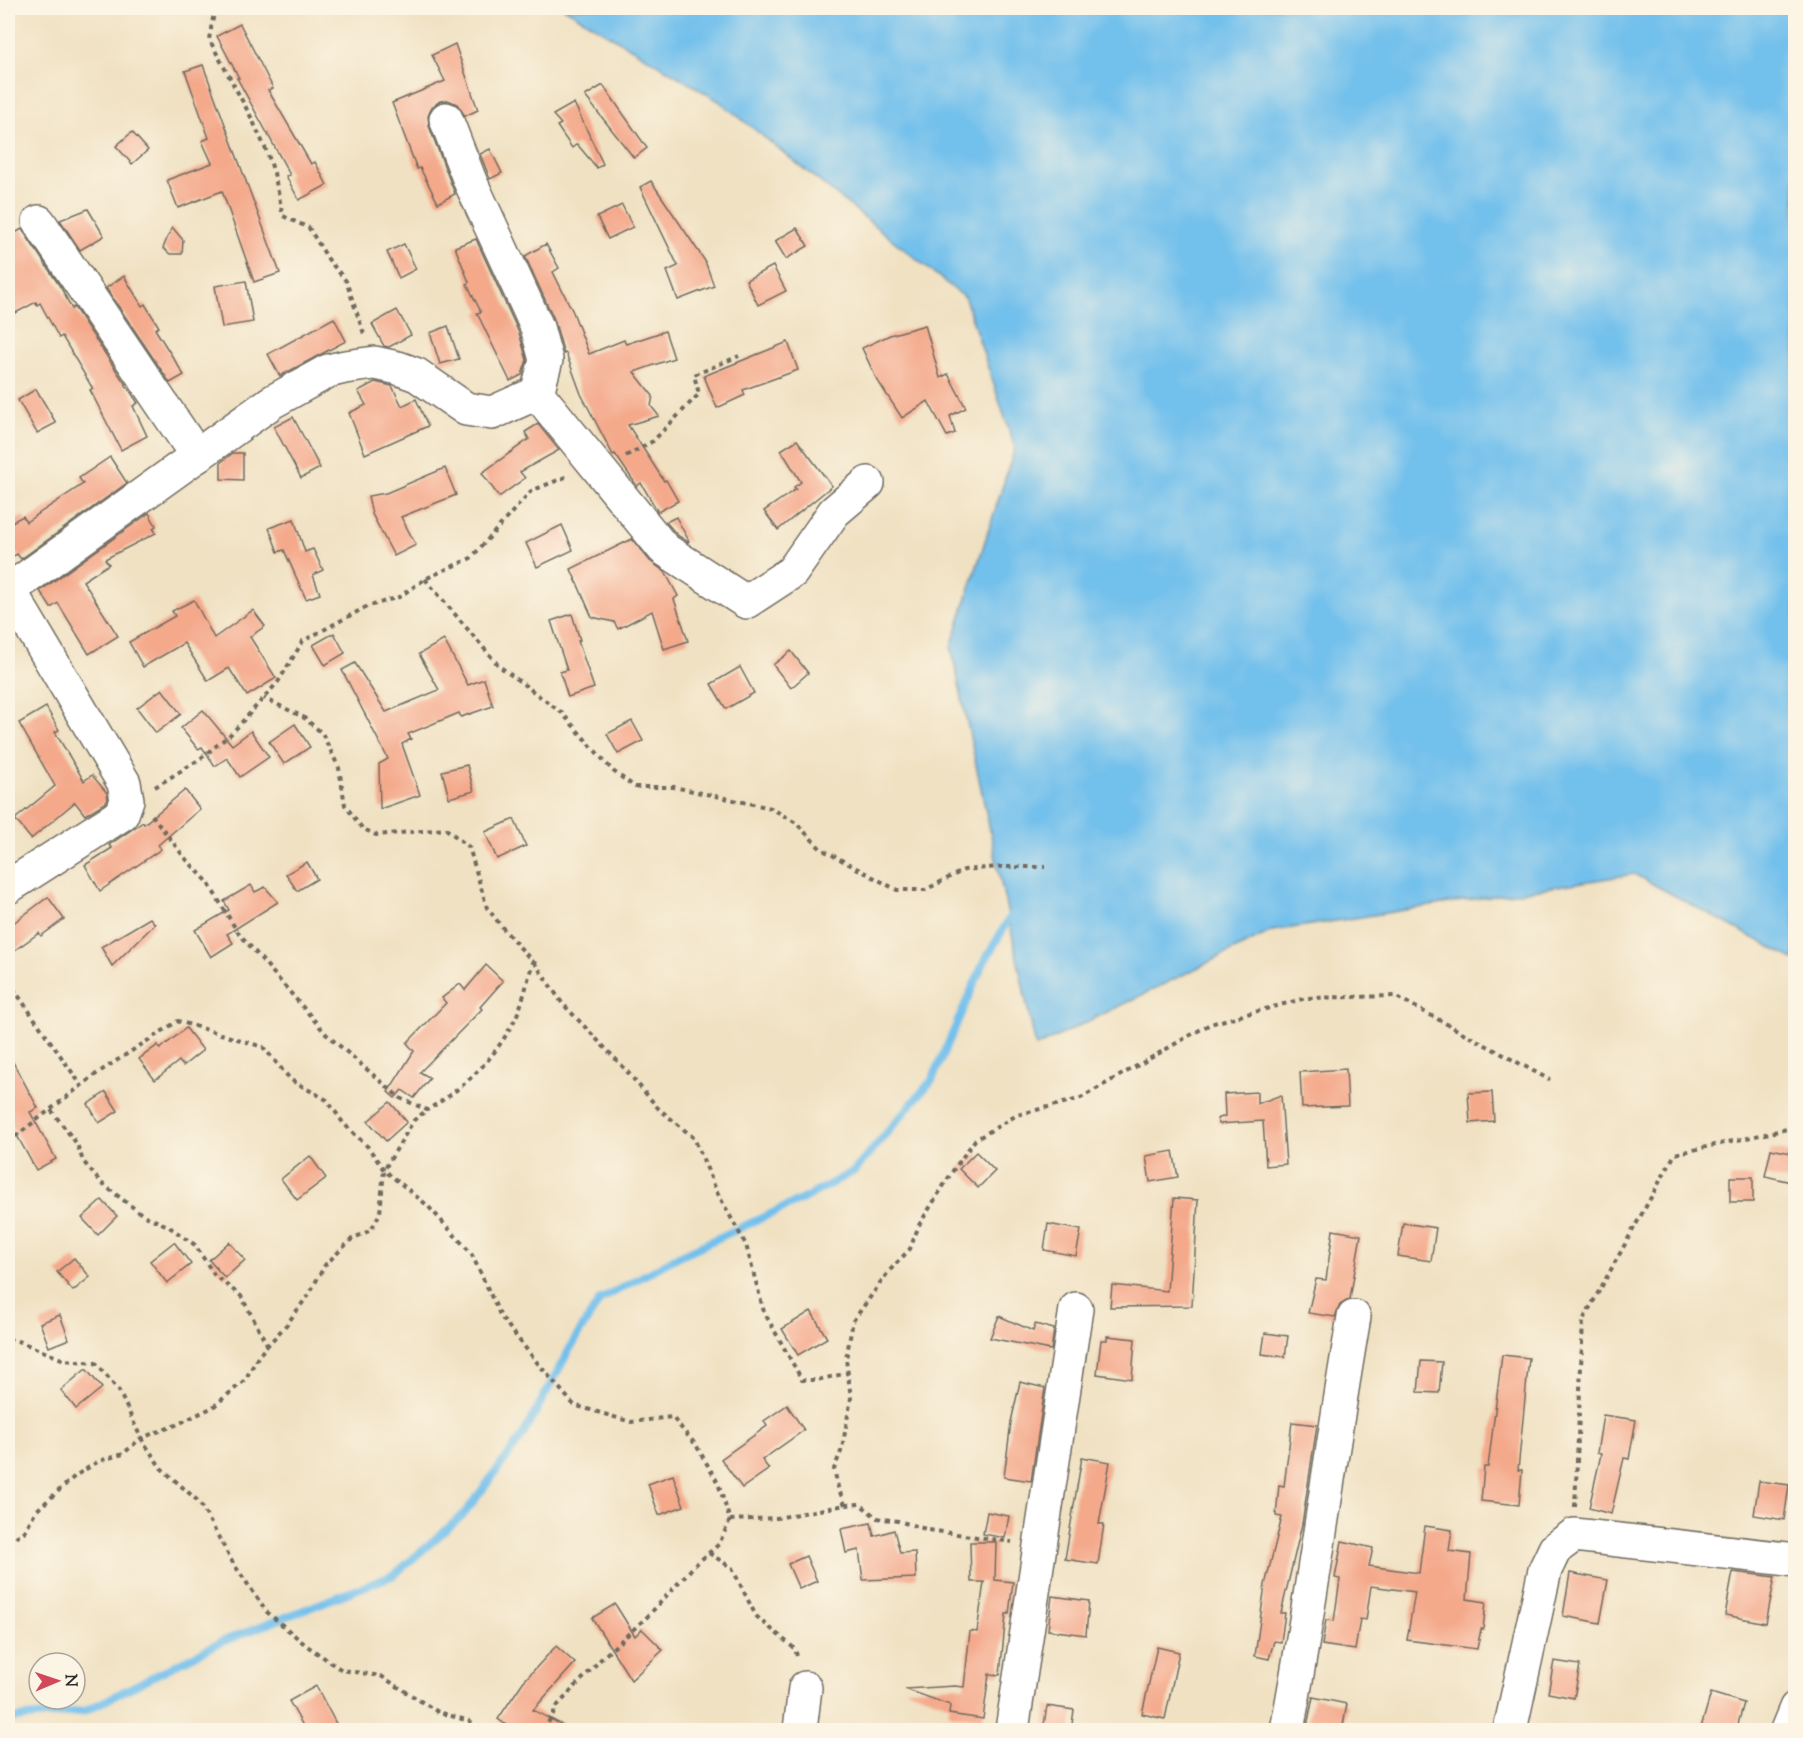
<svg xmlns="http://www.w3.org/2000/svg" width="1803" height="1738" font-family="'Sorts Mill Goudy',serif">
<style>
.water{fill:#72c0ec;stroke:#4e768c;stroke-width:1.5}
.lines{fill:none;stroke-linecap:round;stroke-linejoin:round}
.stream{stroke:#72c0ec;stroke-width:8}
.building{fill:#f4a98b}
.minor-casing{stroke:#706b60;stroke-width:36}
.path{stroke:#706b60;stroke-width:4;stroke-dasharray:4.5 4.5;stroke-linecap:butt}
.minor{stroke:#fff;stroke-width:33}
</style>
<rect width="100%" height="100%" fill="#fcf5e5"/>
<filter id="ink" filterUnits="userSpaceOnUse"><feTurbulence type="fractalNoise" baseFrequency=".0167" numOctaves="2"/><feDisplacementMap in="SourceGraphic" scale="12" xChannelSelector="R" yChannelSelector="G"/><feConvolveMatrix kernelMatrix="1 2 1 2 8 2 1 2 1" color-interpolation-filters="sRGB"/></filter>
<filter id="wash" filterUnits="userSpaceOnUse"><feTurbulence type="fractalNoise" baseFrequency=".008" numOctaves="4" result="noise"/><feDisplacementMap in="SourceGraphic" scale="24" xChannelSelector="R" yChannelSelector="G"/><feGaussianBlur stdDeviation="1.35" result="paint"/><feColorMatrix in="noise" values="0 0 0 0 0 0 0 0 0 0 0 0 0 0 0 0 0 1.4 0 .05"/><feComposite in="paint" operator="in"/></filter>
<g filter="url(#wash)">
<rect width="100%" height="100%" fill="#f0e1c2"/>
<path class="water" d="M564 8H1795V960L1634 874 1272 931 1036 1047 951 647 1015 448 965 298 719 101Z"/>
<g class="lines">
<path class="stream" d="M8 1719 85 1711 221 1642 394 1575 464 1514 522 1437 574 1341 600 1300 679 1256 805 1198 854 1171 932 1080 982 966 1013 912"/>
</g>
<g id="blocks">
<g class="building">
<path d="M240 24 273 88 268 90 311 164 315 162 327 185 299 200 286 176 290 175 237 78H239L217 36Z"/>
<path d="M455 44 478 110 465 116 457 104 448 100 440 101 432 107 428 116 429 126 455 194 438 203 420 168 417 169 392 103 445 81 432 55Z"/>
<path d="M203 65 280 273 254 282 222 191 178 208 167 180 212 163 202 141 209 138 185 71Z"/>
<path d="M603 85 647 148 634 158 585 96Z"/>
<path d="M574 103 603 164 597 168 577 144 572 148 557 126 561 124 553 115Z"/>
<path d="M132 132 148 150 132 164 116 146Z"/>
<path d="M490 149 502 173 490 179 480 154Z"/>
<path d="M651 181 705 261 714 286 678 300 667 271 678 266 640 187Z"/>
<path d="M622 205 633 227 608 239 597 217Z"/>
<path d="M88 209 104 236 80 250 60 220Z"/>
<path d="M172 227 183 240 182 254H170L163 248Z"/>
<path d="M797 228 808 246 786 259 775 241Z"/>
<path d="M22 229 61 288 72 309 74 307 138 403 133 406 147 436 121 450 90 390 93 389 62 336 59 338 40 303 37 305 36 302 8 317V237Z"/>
<path d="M476 239 519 333 527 360 522 375 510 381 477 313 481 312 467 284 469 282 455 247Z"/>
<path d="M404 244 416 269 399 278 387 252Z"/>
<path d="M546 244 559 268 553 272 573 312 589 354 624 340 626 344 665 331 674 358 634 372 653 396 651 406 659 416 628 425 664 481 666 480 678 501 658 512 641 483 637 486 615 454 613 455 581 394 566 353 564 354 554 319 525 256Z"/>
<path d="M773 266 786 291 758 305 746 280Z"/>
<path d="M124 276 142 306 145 304 159 327 155 329 184 375 170 383 106 288Z"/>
<path d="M246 281 253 322 222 327 215 286Z"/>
<path d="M397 310 411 335 389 347 384 346 372 324Z"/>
<path d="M334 318 346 341 280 376 268 354Z"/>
<path d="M925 325 940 378 948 374 966 408 950 416 955 433 947 436 928 401 902 418 876 378 862 348 890 335Z"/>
<path d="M448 326 459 359 440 364 430 333Z"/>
<path d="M788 342 798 370 743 390 745 395 717 408 704 376Z"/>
<path d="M375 382 392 386 402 406 416 399 428 426 365 454 349 413 366 405 358 391Z"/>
<path d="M36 389 56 423 37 433 18 400Z"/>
<path d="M293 417 320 468 301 478 274 427Z"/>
<path d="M538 424 559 450 520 472 525 478 499 497 482 473 529 439 525 432Z"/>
<path d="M797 440 832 486 778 530 764 511 796 489 794 487 801 482 781 450Z"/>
<path d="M233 453H243V480L221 479V462Z"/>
<path d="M110 457 127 483 21 559 17 554 8 559V524L23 516 26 522 83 484 79 478Z"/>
<path d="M445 468 456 495 401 517 416 545 394 556 372 514 368 496 386 493Z"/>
<path d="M149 513 156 526 153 528 156 533 105 559 109 564 83 581 118 636 89 654 58 603 51 608 40 591Z"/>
<path d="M676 517 689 541 688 542 677 535 666 522Z"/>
<path d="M294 519 305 552 313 549 323 570 313 575 320 594 306 599 284 550 278 552 269 528Z"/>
<path d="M562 525 573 550 537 567 526 543Z"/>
<path d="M632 539 650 561 665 572 678 596 674 599 688 641 664 649 652 611 618 629 614 622 592 617 571 569Z"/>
<path d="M194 600 214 638 253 610 265 626 250 637 276 678 247 696 229 668 208 681 184 643 143 667 129 642 175 616 172 611Z"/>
<path d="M572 614 580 640 578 641 594 688 568 697 560 672 567 670 551 621Z"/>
<path d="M334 633 345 653 325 665 313 645Z"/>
<path d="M444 640 468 685 484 679 493 706 461 717 459 713 408 734 411 739 402 744 420 795 380 809 379 764 388 759 342 670 355 663 386 712 439 690 419 654Z"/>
<path d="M791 651 808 673 791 688 773 665Z"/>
<path d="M740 667 754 693 726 709 711 684Z"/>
<path d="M162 689 181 714 156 733 137 708Z"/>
<path d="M46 707 59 730 55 732 84 781 92 775 107 793 108 798 106 802 85 815 75 802 31 839 15 819 55 786 19 723Z"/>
<path d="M203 710 232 745 251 731 269 757 240 777 227 758 215 766 202 747 198 749 181 728Z"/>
<path d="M632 721 643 741 618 754 607 734Z"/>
<path d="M295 724 310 747 284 764 269 742Z"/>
<path d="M467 765 474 791 449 798 442 771Z"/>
<path d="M185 790 200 809 158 845 161 849 100 891 85 865 112 848 109 845 143 822 144 824Z"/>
<path d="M514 819 526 846 497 859 485 832Z"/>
<path d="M307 862 317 879 297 891 286 874Z"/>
<path d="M251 885 255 892 265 887 278 902 227 934 233 943 211 957 195 930 229 910 224 901Z"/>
<path d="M48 897 64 919 41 936 39 933 8 955V927Z"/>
<path d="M150 918 155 924 112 966 101 947Z"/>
<path d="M486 965 503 981 480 1007 482 1009 420 1072 430 1078 414 1098 402 1090 395 1098 388 1092 414 1051 407 1043 446 1003 442 998 460 984 465 990Z"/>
<path d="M186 1028 203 1050 183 1066 179 1061 155 1080 139 1059 158 1045 160 1049Z"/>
<path d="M8 1053 38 1108 30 1112 56 1159 36 1170 8 1119Z"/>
<path d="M1346 1069 1348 1106 1302 1108 1300 1072Z"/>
<path d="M106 1092 118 1111 99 1123 88 1104Z"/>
<path d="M1257 1092V1104L1281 1095 1286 1164 1266 1166 1263 1121 1219 1124 1217 1119 1225 1116 1224 1094Z"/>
<path d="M1492 1092 1494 1121 1470 1123 1468 1093Z"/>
<path d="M390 1102 407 1122 386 1141 368 1121Z"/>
<path d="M1771 1149 1796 1154 1791 1182 1765 1176Z"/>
<path d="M1173 1151 1178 1177 1150 1182 1146 1156Z"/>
<path d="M976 1152 995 1171 978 1188 959 1169Z"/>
<path d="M310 1156 326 1178 297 1200 281 1179Z"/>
<rect x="1730" y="1177" width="23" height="25"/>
<path d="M1174 1198 1198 1200 1192 1306 1110 1307 1112 1285 1167 1291Z"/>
<path d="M102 1200 117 1216 98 1235 82 1218Z"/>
<path d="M1403 1223 1436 1228 1431 1261 1398 1256Z"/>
<path d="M1048 1224 1081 1230 1076 1256 1044 1250Z"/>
<path d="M1333 1230 1361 1235 1350 1299 1340 1305 1335 1317 1308 1313 1316 1279 1326 1280Z"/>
<path d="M174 1242 191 1264 167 1283 150 1261Z"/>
<path d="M229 1242 245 1260 225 1278 209 1260Z"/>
<path d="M74 1258 90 1277 73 1291 57 1272Z"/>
<path d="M811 1311 827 1338 798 1355 782 1329Z"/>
<path d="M60 1315 69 1339 49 1347 40 1323Z"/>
<path d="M999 1316 1033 1331 1035 1324 1054 1329 1051 1350 990 1338Z"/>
<path d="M1265 1333 1288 1336 1285 1357 1262 1354Z"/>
<path d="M1107 1336 1135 1339 1132 1379 1097 1374 1101 1340H1107Z"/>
<path d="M1502 1355 1529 1358 1518 1470H1522L1519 1505 1481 1501 1484 1467H1488Z"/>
<path d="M1421 1361 1442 1362 1439 1393 1418 1392Z"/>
<path d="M86 1369 102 1388 76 1409 61 1390Z"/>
<path d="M1020 1382 1045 1388 1031 1481 1004 1477 1011 1422Z"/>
<path d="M787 1405 804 1430 762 1460 769 1469 742 1488 721 1459 767 1426 764 1421Z"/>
<path d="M1603 1415 1636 1420 1629 1459 1624 1458 1611 1514 1589 1508 1601 1454 1597 1453Z"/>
<path d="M1292 1422 1317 1425 1302 1524 1281 1613H1285L1281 1642 1274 1641 1269 1659 1255 1656 1265 1585 1282 1517 1276 1516 1279 1485 1284 1486Z"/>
<path d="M1082 1457 1110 1462 1099 1524H1104L1098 1564 1065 1559Z"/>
<path d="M673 1475 684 1506 659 1515 648 1484Z"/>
<path d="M1759 1481 1789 1485 1784 1520 1754 1515Z"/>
<path d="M987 1512 1009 1516 1005 1538 983 1534Z"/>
<path d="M871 1523 874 1536 894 1530 900 1553 915 1552 916 1578 863 1580 859 1550 846 1553 841 1529Z"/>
<path d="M1425 1526 1452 1530 1449 1551 1471 1554 1467 1599 1486 1602 1483 1629H1481L1477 1649 1407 1640 1415 1592 1371 1586 1366 1620 1360 1619 1355 1650 1322 1645 1326 1620 1334 1621 1340 1579 1335 1578 1342 1541 1373 1548 1369 1566 1419 1573Z"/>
<path d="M970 1542H996L995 1580 1013 1582 1009 1614H1006L1000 1675 989 1674 983 1719 949 1714 950 1705 905 1689 955 1686 964 1687 970 1631 977 1632 984 1582H971Z"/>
<path d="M806 1556 817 1581 799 1589 788 1564Z"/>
<path d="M1733 1572 1775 1577 1766 1623 1725 1615Z"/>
<path d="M1570 1573 1608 1580 1600 1623 1563 1616Z"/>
<path d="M1052 1596 1089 1601 1086 1635 1048 1630Z"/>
<path d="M615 1604 635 1636 642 1629 663 1650 631 1680 592 1618Z"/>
<path d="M556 1646 575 1663 533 1710 574 1731H514L498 1719 523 1682Z"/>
<path d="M1157 1647 1179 1652 1165 1719 1142 1714Z"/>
<path d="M1554 1661 1580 1665 1574 1698 1548 1693Z"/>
<path d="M316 1686 340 1731H306L289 1701Z"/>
<path d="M1711 1693 1744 1703 1736 1731H1700Z"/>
<path d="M1313 1697 1347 1704 1342 1731H1306Z"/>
<path d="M1047 1706 1074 1710 1071 1731H1043Z"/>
</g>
</g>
</g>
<g filter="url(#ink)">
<use href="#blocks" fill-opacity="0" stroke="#706b60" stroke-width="1.5"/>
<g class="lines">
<g class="minor-casing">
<g id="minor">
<path d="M39 222 197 456"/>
<path d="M537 393 664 549 746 602 792 572 834 512 868 483"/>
<path d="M8 588 124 783 127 800 122 814 8 887"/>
<path d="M8 591 272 402 328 371 345 367 375 363 398 368 417 375 466 409 492 413 537 393 546 360 537 327 470 181 446 119"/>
<path d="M800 1730 805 1688"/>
<path d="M1012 1730 1076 1309"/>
<path d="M1287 1730C1313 1593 1330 1455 1354 1317"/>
<path d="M1510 1730 1545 1570 1555 1549 1574 1535 1796 1560"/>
<path d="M1787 1730 1796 1708"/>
</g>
</g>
<g class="path">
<path d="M215 8 209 39 252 119 267 152 274 173 283 216 309 228 328 259 346 281 365 337"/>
<path d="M626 456 653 441 699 394 694 375 739 356"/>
<path d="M425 579 499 666 562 713 613 771 635 787H674L771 808 796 823 821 849 897 890H925L964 870 998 867H1045"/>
<path d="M155 787 200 759 232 733 278 682 303 641 366 607 399 597 425 579 471 558 531 491 568 476"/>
<path d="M152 815 184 857 207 881 237 931 327 1035 400 1098 427 1110C465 1087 492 1062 513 1023 523 1005 527 981 533 962L507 933 487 908 469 847 446 829 376 835 362 828 345 805 339 768 322 733 303 717 264 698"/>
<path d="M534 962 562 1003 625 1069 658 1108 694 1138 717 1192 746 1245 764 1312 802 1380H817L848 1373"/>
<path d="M8 981 81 1085"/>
<path d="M51 1110 77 1144 83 1161 101 1183 143 1215 168 1226 195 1245 215 1276 241 1296 268 1346"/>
<path d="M8 1142 99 1072 178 1021 263 1047 291 1080 327 1100 344 1124 368 1147 384 1170 427 1205 471 1253 501 1317 535 1360 574 1405 631 1422 672 1417 696 1445 718 1483 730 1520 719 1544 694 1566 647 1617 602 1658 558 1705 544 1730"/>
<path d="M8 1339 21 1342 64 1360 96 1363 119 1391 141 1438 161 1468 199 1502 233 1563 267 1612 307 1646 342 1670 381 1676 438 1712 469 1721 480 1730"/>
<path d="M845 1505 838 1487 834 1469 842 1449 851 1398 846 1359 853 1321 889 1271 910 1249 919 1225 954 1169 975 1140 1017 1115 1079 1099 1210 1024 1306 998 1395 996 1550 1080"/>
<path d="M1575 1507 1583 1320 1675 1154 1796 1127"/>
<path d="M730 1520 777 1518 845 1505 860 1504 877 1518 898 1521 929 1530 1012 1542"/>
<path d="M8 1542 25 1531 35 1512 75 1476 99 1461 123 1454 141 1438 176 1425 213 1407 245 1380 259 1355 287 1324 309 1294 325 1265 352 1239 371 1230 380 1213 384 1170 414 1120 427 1110"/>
<path d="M709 1553 732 1568 756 1616 795 1649 798 1660"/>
</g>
<use href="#minor" class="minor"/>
</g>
</g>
<rect width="1803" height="1738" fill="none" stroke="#fcf5e5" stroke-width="30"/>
<g transform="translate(57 1681) rotate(88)"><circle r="28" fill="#fcf5e5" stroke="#a8a49b" stroke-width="1.5"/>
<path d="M0-4.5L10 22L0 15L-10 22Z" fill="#d1495b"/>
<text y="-9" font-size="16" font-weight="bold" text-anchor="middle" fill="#2b2b2b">N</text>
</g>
</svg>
